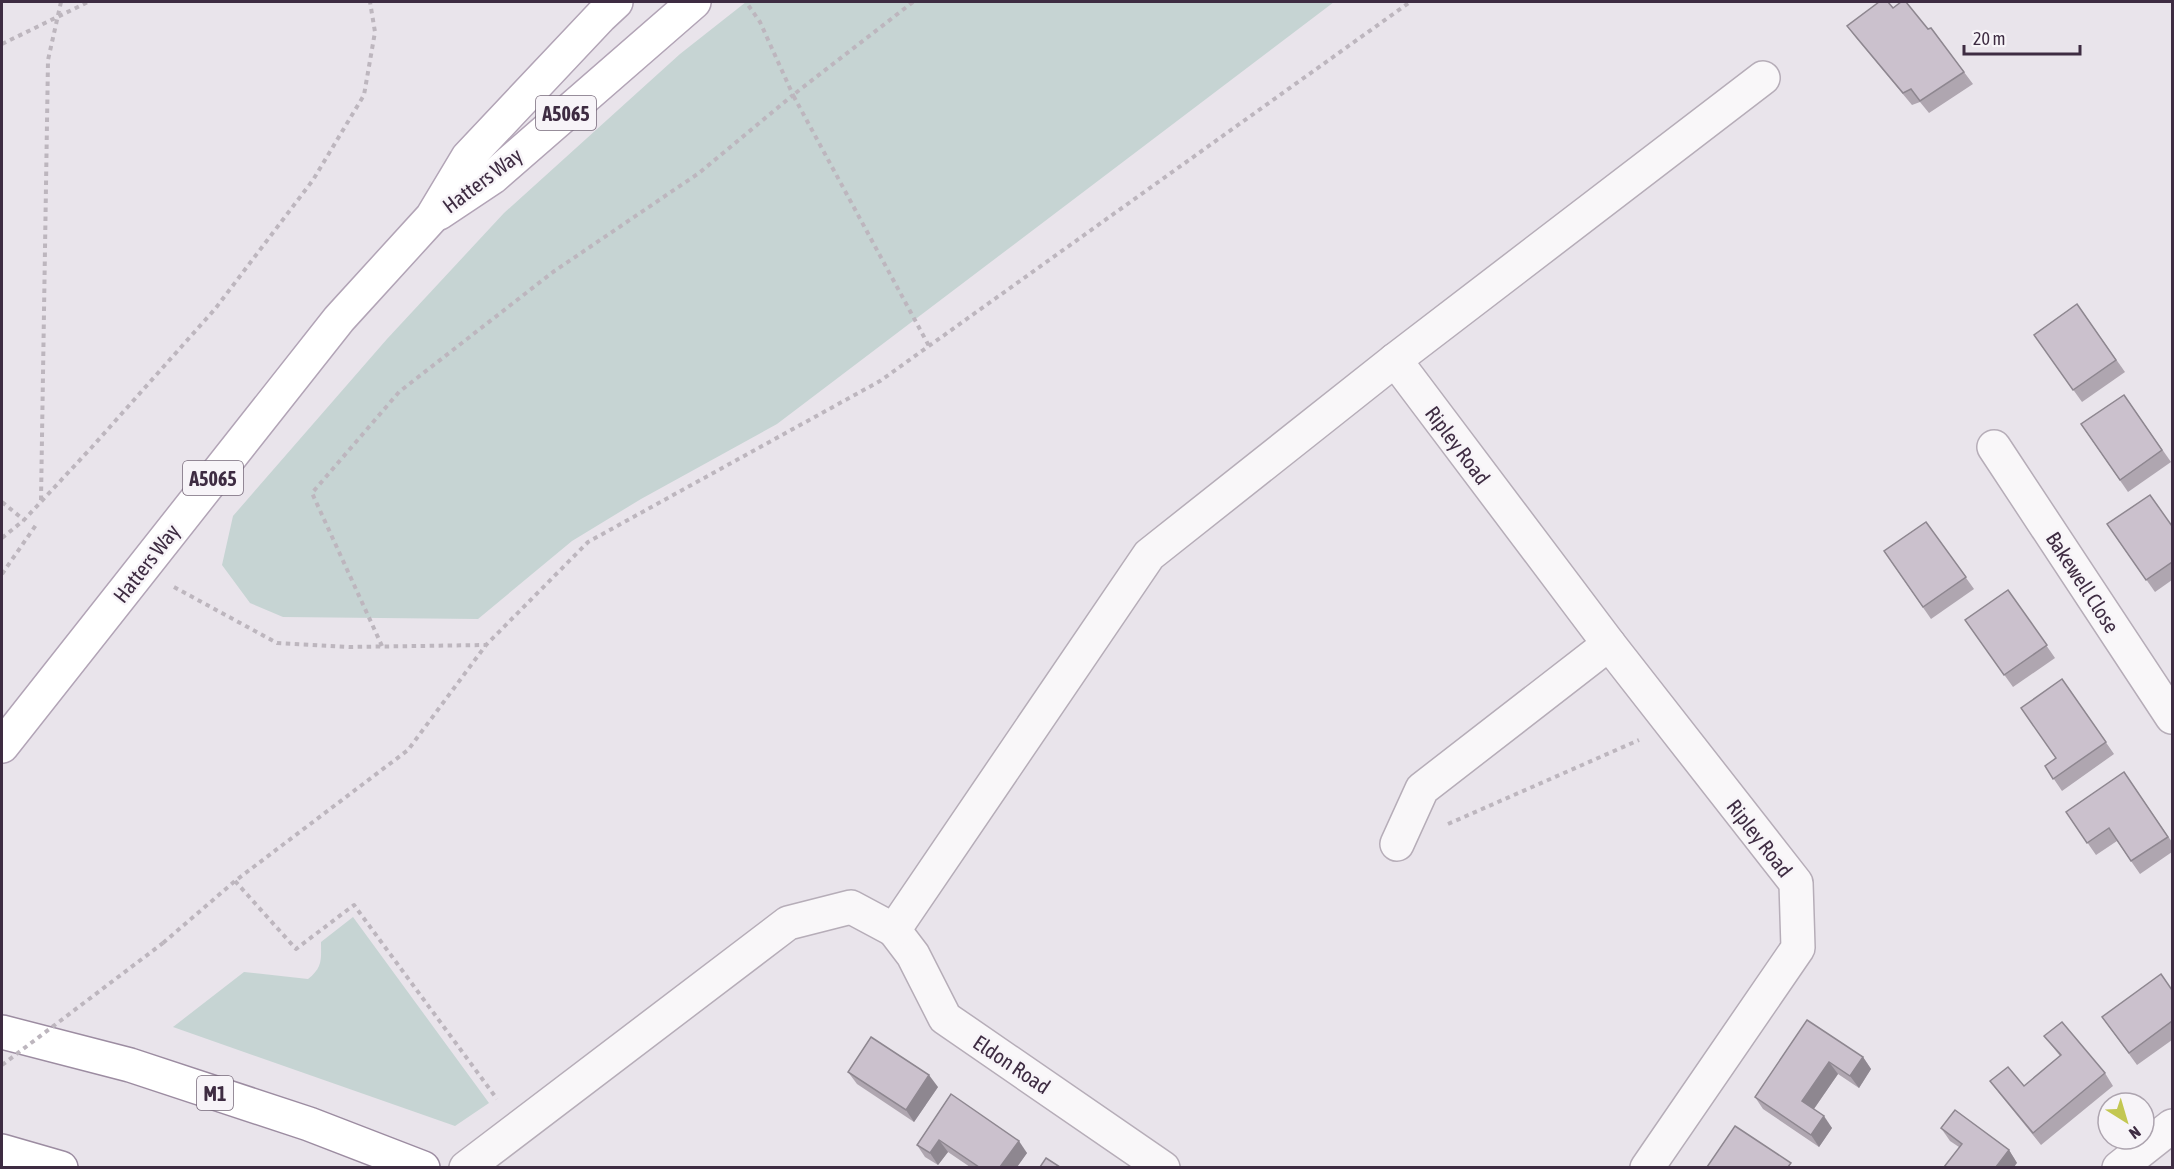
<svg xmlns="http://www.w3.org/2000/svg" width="2174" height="1169" font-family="'Asap Condensed',sans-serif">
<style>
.green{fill:#c6d4d3}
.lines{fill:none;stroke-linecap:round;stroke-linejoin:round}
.minor-casing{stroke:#b6adb8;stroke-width:36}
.major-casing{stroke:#b2a4b6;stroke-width:36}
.highway-casing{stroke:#9c8ca1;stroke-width:36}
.path{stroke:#bdb6be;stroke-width:4;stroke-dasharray:4.5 4.5;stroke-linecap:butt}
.minor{stroke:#f9f7f9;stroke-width:33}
.major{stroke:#fff;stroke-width:33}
.highway{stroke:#fff;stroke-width:33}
.path-bridge{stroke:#bdb6be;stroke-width:4;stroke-dasharray:4.5 4.5;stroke-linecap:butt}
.wall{fill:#afa6b0}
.shaded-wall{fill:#8e8790}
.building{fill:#cbc1cd;stroke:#8e8790;stroke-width:1.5}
.labels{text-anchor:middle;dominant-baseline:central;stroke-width:5;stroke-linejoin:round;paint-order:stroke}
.shield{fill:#f7f4f8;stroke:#766879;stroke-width:1.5}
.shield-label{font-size:20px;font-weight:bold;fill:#3e2c42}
.street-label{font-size:21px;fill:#3e2c42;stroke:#f7f4f8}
</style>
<rect width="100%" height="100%" fill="#e9e4eb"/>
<g class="green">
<path d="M746 2H1334L777 424 641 499 572 541 478 619 283 617 250 603 222 565 233 516 387 339 504 213 680 54Z"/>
<path d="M353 917 489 1103 455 1126 173 1027 244 972 308 979C323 967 321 959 321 942Z"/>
</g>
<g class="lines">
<g class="minor-casing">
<g id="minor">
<path d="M1395 360 1609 644 1796 883 1798 948 1647 1168"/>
<path d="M1994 447 2172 717"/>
<path d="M1397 844 1422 789 1609 644"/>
<path d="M894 930 913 955 945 1018 1163 1168"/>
<path d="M466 1168 788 923 851 907 894 930 1149 555 1395 360 1763 78"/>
<path d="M2119 1168 2172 1126"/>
</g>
</g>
<g class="major-casing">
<g id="major">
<path d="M439 213 493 177 694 2"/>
<path d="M2 746 339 319 432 217 468 157 601 16 616 2"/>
</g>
</g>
<g class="highway-casing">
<g id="highway">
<path d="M2 1032 130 1065 309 1124 423 1168"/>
<path d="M2 1151 61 1168"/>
</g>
</g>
<g class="path">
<path d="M913 2 793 95 929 346"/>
<path d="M2 44 88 2"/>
<path d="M41 500 48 60 61 2"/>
<path d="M2 502 24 520"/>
<path d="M2 538 24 520 92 447 215 309 313 180 364 95 375 32 370 2"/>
<path d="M2 574 36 525"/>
<path d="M174 587 277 643 349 647 485 645"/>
<path d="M382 646 312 493 399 392 553 272 699 173 793 95 760 22 746 2"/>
<path d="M1448 824 1639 740"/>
<path d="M235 881 296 949 354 905 497 1099"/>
<path d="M163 943 235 881 408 750 486 645 588 542 880 381 1410 2"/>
</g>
<use href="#minor" class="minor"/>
<use href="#major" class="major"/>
<use href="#highway" class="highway"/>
<path class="path-bridge" d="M2 1065 163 943"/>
</g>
<g class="wall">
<path d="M1893 8 1928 29 1964 72 1973 84 1929 113 1920 102 1912 105 1856 38 1847 26Z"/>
<path d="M2077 304 2125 372 2082 402 2034 335Z"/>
<path d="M2124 395 2171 462 2128 492 2081 424Z"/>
<path d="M1926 522 1974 589 1931 619 1884 551Z"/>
<path d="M2107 524 2172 526V580L2155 592Z"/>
<path d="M2008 590 2055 658 2013 687 1965 620Z"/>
<path d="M2062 679 2114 754 2062 791 2045 766 2056 758Z"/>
<path d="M2124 772 2172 842V852L2140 874 2117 841 2096 855 2066 812Z"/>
<path d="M2172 990V1040L2137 1065 2102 1017Z"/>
<path d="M1807 1020 1863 1057 1871 1069 1859 1088 1838 1074 1814 1109 1832 1128 1819 1147 1763 1109 1755 1097Z"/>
<path d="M2044 1036 2105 1073 2113 1086 2041 1145 1999 1093 1990 1081 2024 1086 2060 1056Z"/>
<path d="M848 1072 938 1087 914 1122 857 1084Z"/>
<path d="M951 1094 1027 1153 1017 1167H970L948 1152 938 1165 925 1157 917 1145Z"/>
<path d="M1941 1128 2009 1150 2017 1163 1959 1147 1950 1141Z"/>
</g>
<g class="shaded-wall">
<path d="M1863 1057 1871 1069 1859 1088 1850 1076Z"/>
<path d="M1829 1062 1838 1074 1811 1113 1802 1101Z"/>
<path d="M929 1075 938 1087 914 1122 906 1110Z"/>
<path d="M1824 1116 1832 1128 1819 1147 1811 1135Z"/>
<path d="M939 1140 948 1152 938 1165 930 1153Z"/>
<path d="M1019 1141 1027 1153 1017 1167H1000Z"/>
<path d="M2009 1150 2017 1163 2014 1167H1996Z"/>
</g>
<g class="building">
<path d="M1879 2H1888L1893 8 1901 2H1906L1928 29 1931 28 1964 72 1920 101 1911 89 1903 93 1847 26Z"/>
<path d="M2077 304 2116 360 2073 390 2034 335Z"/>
<path d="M2124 395 2162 450 2120 480 2081 424Z"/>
<path d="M2150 495 2172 526V562L2146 580 2107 524Z"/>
<path d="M1926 522 1966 577 1923 607 1884 551Z"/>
<path d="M2008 590 2047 645 2004 675 1965 620Z"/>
<path d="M2062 679 2106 742 2053 779 2045 766 2056 758 2021 708Z"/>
<path d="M2124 772 2168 837 2131 861 2109 828 2087 843 2066 812Z"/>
<path d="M2161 974 2172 990V1021L2129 1053 2102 1017Z"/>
<path d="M1807 1020 1863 1057 1850 1076 1829 1062 1802 1101 1824 1116 1811 1135 1755 1097Z"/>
<path d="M2062 1022 2105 1073 2033 1133 1990 1081 2008 1067 2024 1086 2061 1055 2044 1036Z"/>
<path d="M871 1037 929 1075 906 1110 848 1072Z"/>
<path d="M951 1094 1019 1141 1000 1167H979L939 1140 930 1153 917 1145Z"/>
<path d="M1955 1110 2009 1150 1996 1167H1944L1962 1144 1941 1128Z"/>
<path d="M1735 1126 1791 1163 1788 1167H1707Z"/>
<path d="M1046 1158 1060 1167H1040Z"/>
</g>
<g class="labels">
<g class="shield">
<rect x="536" y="96" width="60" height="34" rx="4.5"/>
<rect x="183" y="461" width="60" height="34" rx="4.5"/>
<rect x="197" y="1076" width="36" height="34" rx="4.5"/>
</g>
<g class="shield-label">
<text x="566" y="113">A5065</text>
<text x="213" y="478">A5065</text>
<text x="215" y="1093">M1</text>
</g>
<g class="street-label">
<text transform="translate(482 180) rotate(-37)">Hatters Way</text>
<text transform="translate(1458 445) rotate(53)">Ripley Road</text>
<text transform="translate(146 563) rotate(-52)">Hatters Way</text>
<text transform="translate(2083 582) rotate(57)">Bakewell Close</text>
<text transform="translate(1760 838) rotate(52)">Ripley Road</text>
<text transform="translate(1012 1064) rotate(34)">Eldon Road</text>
</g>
</g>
<rect width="2174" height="1169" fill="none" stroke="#3e2c42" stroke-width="6"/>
<g transform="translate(2126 1121) rotate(143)"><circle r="28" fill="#f7f4f8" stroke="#ada4af" stroke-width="1.5"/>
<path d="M0-4.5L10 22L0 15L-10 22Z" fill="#c3c752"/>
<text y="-9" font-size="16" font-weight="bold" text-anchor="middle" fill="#3e2c42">N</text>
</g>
<path d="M1964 45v9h116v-9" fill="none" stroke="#3e2c42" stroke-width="3"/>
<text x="1973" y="45" font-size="18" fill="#3e2c42" stroke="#f7f4f8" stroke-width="4.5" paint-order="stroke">20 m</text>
</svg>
